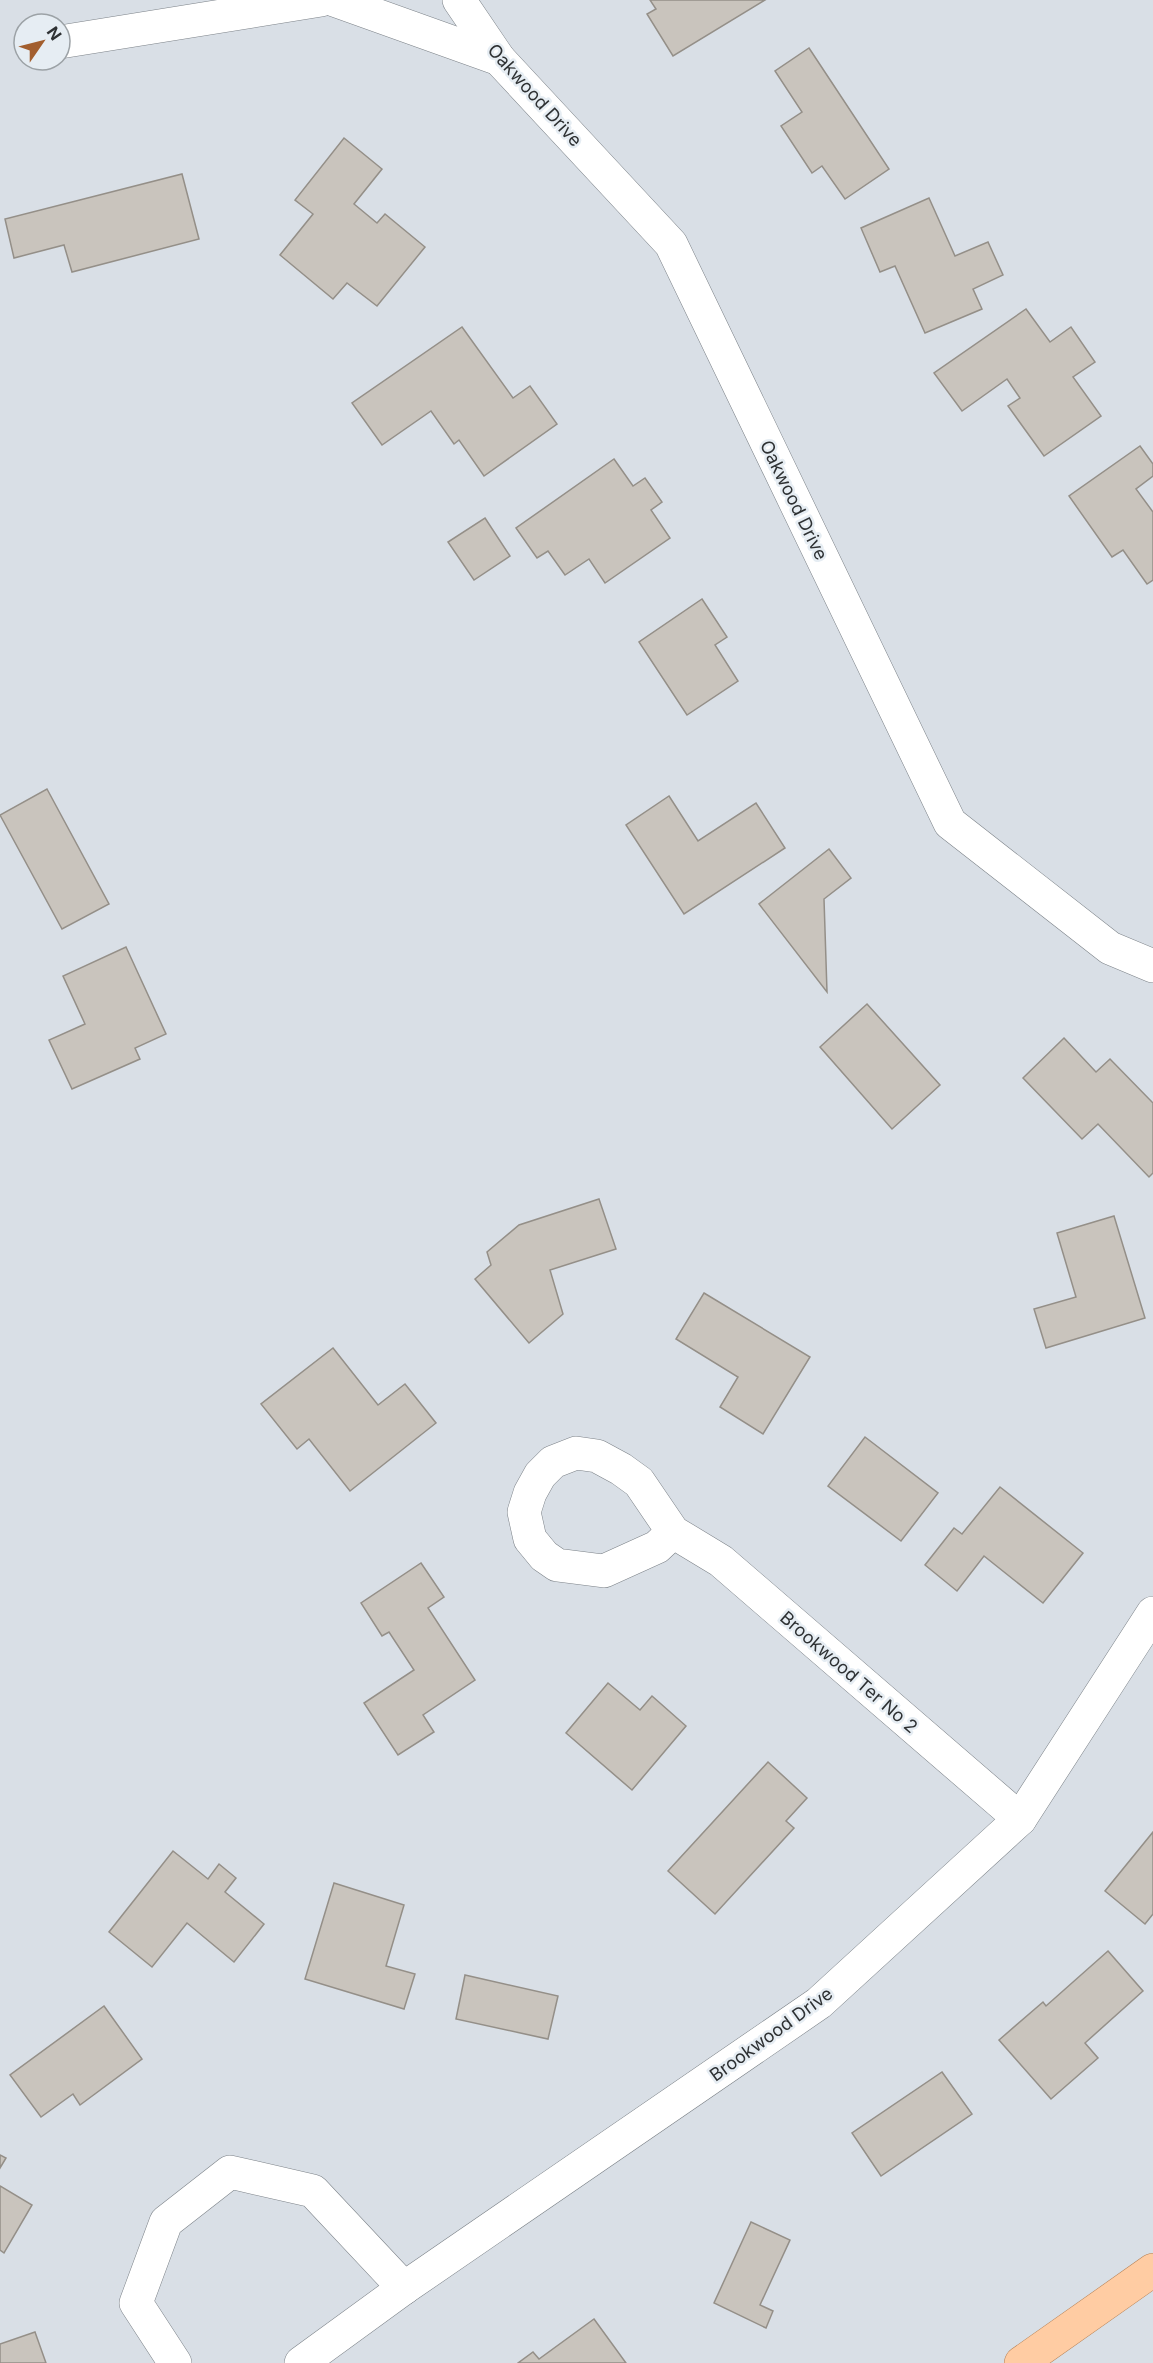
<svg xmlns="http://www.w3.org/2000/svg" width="1153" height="2363" font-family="Inter,sans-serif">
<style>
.building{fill:#c9c4bd;stroke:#948f88;stroke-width:1.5}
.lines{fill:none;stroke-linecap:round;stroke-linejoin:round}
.minor-casing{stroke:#7c8288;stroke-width:34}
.major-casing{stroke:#b68054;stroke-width:34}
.minor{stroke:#fff;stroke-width:33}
.major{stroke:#ffcca3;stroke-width:33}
.labels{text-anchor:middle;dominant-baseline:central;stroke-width:5;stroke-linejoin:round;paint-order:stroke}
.street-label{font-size:18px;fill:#2e3133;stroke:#e6edf3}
</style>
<rect width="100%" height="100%" fill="#d9dfe6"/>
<g class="building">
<path d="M650 0H765L673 56 647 14 656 9Z"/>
<path d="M809 48 889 169 845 199 822 166 812 173 781 126 802 112 775 71Z"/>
<path d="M344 138 382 169 354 204 377 223 385 214 425 247 377 306 347 283 333 299 280 255 313 214 295 200Z"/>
<path d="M182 174 199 239 72 272 64 245 14 258 5 219Z"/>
<path d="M929 198 955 256 988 242 1003 275 973 289 982 309 925 333 895 266 880 272 861 228Z"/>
<path d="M1026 309 1050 342 1071 327 1095 362 1073 377 1101 416 1044 456 1008 406 1020 398 1007 379 962 411 934 373Z"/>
<path d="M462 327 513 398 530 386 557 424 484 476 459 440 454 444 431 411 382 445 352 403Z"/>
<path d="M1140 446 1153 464V476L1136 489 1153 512V580L1147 584 1123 550 1112 557 1069 496Z"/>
<path d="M614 459 633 486 645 478 662 502 651 510 670 538 605 583 589 559 565 575 548 551 537 558 516 528Z"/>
<path d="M485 518 510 556 474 580 448 542Z"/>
<path d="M702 599 727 637 715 645 738 681 687 715 639 642Z"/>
<path d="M47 789 109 904 62 929 0 815Z"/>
<path d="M669 796 698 841 756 803 785 848 684 914 626 825Z"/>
<path d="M829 849 851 878 824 899 827 992 759 904Z"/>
<path d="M126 947 166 1034 135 1048 140 1059 72 1089 49 1040 85 1024 63 976Z"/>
<path d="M867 1004 940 1085 892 1129 820 1047Z"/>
<path d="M1064 1038 1096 1072 1110 1059 1153 1103V1173L1149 1177 1098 1124 1082 1139 1023 1078Z"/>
<path d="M599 1199 616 1249 550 1270 563 1314 529 1343 475 1279 491 1265 487 1252 519 1225Z"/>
<path d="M1114 1216 1145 1318 1046 1348 1034 1309 1076 1297 1057 1233Z"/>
<path d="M704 1293 810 1357 763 1434 720 1407 738 1377 676 1339Z"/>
<path d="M333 1348 378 1405 405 1384 436 1423 350 1491 309 1439 297 1449 261 1404Z"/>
<path d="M865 1437 938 1493 901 1541 828 1486Z"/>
<path d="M1000 1487 1083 1553 1043 1603 984 1556 957 1591 925 1565 954 1528 962 1534Z"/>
<path d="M421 1563 444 1597 428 1608 475 1680 423 1715 434 1732 398 1755 364 1703 414 1670 389 1632 382 1636 361 1603Z"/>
<path d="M608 1683 640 1710 652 1696 686 1726 632 1790 566 1733Z"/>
<path d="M768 1762 807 1798 786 1821 794 1828 715 1914 668 1871Z"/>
<path d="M1153 1832V1914L1145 1924 1105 1891Z"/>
<path d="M173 1851 208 1879 219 1864 236 1878 225 1892 264 1924 234 1962 187 1923 152 1967 109 1932Z"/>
<path d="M334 1883 404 1905 386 1966 415 1974 404 2009 305 1979Z"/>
<path d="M1108 1951 1143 1991 1085 2043 1098 2058 1051 2099 999 2040 1043 2002 1046 2006Z"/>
<path d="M465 1975 558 1996 548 2039 456 2019Z"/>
<path d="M104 2006 142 2059 80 2105 73 2094 41 2117 10 2075Z"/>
<path d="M942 2072 972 2114 881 2176 852 2133Z"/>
<path d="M0 2155 6 2158 0 2168Z"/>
<path d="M0 2186 32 2205 4 2253 0 2250Z"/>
<path d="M751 2222 790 2240 760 2305 773 2311 766 2328 714 2303Z"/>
<path d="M594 2319 626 2363H518L533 2352 539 2359Z"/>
<path d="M35 2332 46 2363H0V2344Z"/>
</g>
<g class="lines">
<g class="minor-casing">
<g id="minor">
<path d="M334 0 499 59"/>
<path d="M459 0 499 59 671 244 950 823 1110 948 1153 966"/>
<path d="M60 42 321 0"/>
<path d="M673 1532 657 1547 604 1571 557 1565 544 1556 530 1539 524 1512 530 1493 540 1475 553 1462 576 1453 597 1456 621 1469 639 1482 673 1532 721 1561 1020 1819"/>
<path d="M175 2363 136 2303 166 2222 230 2172 313 2191 404 2288"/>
<path d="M301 2363 404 2288 819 2003 1020 1819 1153 1613"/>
</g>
</g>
<g class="major-casing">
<path id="major" d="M1021 2363 1153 2270"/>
</g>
<use href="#minor" class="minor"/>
<use href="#major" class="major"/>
</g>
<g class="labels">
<g class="street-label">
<text transform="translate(535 95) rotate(48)">Oakwood Drive</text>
<text transform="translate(794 500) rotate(64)">Oakwood Drive</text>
<text transform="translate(849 1672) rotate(41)">Brookwood Ter No 2</text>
<text transform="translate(771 2034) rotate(-36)">Brookwood Drive</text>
</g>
</g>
<g transform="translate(42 42) rotate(55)"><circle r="28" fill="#e6edf3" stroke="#9ca2a6" stroke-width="1.5"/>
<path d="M0-4.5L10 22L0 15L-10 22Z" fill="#a25e2e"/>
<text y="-9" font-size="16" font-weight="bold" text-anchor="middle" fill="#2e3133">N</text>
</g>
</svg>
